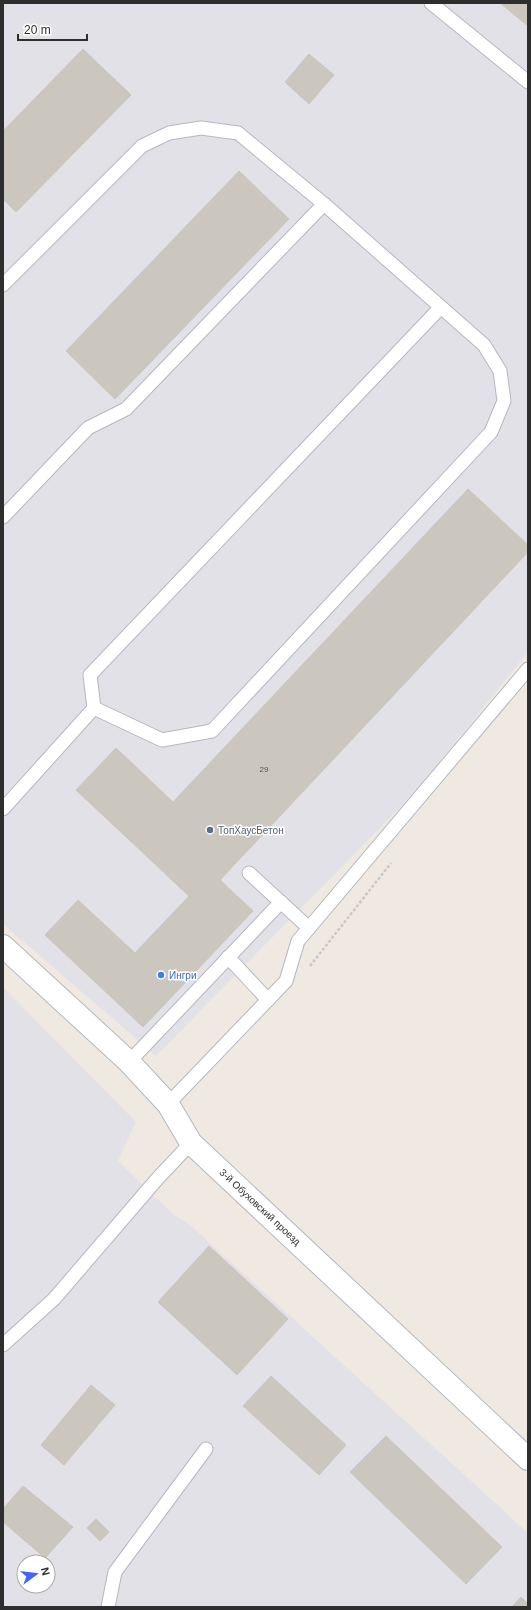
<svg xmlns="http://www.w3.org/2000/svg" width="531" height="1610" font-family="Arial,sans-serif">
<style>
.industrial{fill:#e3e1e8;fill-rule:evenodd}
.building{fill:#cbc7bf;stroke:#cbc5ba}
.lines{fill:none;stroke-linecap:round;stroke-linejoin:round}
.service-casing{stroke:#b4b7c1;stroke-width:15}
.minor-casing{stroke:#b4b7c1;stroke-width:24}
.path{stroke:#c9c9c9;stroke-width:2.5;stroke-dasharray:3 2;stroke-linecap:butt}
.service{stroke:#fff;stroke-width:13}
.minor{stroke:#fff;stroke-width:22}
.service-dot{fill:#5c6f8a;stroke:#fff;stroke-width:1.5}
.shop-dot{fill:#3f7fe0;stroke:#fff;stroke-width:1.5}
.labels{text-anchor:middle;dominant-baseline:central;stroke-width:3;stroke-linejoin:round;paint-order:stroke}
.number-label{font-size:8px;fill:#555452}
.service-label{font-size:10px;fill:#4e5e75;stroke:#fff;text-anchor:start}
.shop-label{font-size:10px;fill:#366cbe;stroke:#fff;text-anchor:start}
.street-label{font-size:10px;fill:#2e2e2e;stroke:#fff}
</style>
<rect width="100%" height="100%" fill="#efe9e1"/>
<g class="industrial">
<path d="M3 3H528V652L414 793 156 1056 3 924Z"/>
<path d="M3 987 136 1122 118 1161 173 1214 190 1225 528 1533V1607H3ZM24 1562H48V1586H24Z"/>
</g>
<g class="building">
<path d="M500 3H528V26Z"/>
<path d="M83 49 131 95 16 212 3 199V131Z"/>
<path d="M309 54 334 75 309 104 285 82Z"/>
<path d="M239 171 289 219 115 399 66 351Z"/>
<path d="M468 489 528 545V552L220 880 253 911 143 1027 45 935 78 900 135 953 189 896 76 790 116 748 173 802Z"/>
<path d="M209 1246 288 1319 237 1375 158 1302Z"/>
<path d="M271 1376 346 1445 319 1475 243 1406Z"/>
<path d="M91 1385 115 1405 64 1465 41 1445Z"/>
<path d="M386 1436 502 1547 466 1584 350 1472Z"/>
<path d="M23 1486 73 1527 45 1558 3 1522V1509Z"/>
<path d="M96 1519 109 1532 100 1541 87 1528Z"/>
<path d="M521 1597 528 1604V1607H512Z"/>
</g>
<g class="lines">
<g class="service-casing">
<g id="service">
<path d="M431 3 528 82"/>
<path d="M3 285 142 146 169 133 201 128 238 133 324 204 484 345 500 371 504 401 491 432 212 731 162 740 94 708"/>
<path d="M3 517 88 428 126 409 324 204"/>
<path d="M3 809 94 708 90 675 441 307"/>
<path d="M249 873 309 928"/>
<path d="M228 957 268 1000"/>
<path d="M129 1062 281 902"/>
<path d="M168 1104 286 981 298 941 528 669"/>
<path d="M3 1345 54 1299 158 1178 191 1143"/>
<path d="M108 1607 115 1572 206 1449"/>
</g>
</g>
<g class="minor-casing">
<path id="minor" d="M3 946 129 1062 168 1104 191 1143 528 1459"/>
</g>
<path class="path" d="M310 966 391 863"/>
<use href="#service" class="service"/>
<use href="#minor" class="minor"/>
</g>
<circle class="service-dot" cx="210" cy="830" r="4"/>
<circle class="shop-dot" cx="161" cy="975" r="4"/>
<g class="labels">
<g class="number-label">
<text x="264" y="769">29</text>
</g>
<g class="service-label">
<text x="218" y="830">ТопХаусБетон</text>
</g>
<g class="shop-label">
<text x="169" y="975">Ингри</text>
</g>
<g class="street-label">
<text transform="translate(260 1207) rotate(43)">3-й Обуховский проезд</text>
</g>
</g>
<rect width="531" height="1610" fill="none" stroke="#2e2e2e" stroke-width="8"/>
<g transform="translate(36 1574) rotate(75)"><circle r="19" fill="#ffffff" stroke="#ababab"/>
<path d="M0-3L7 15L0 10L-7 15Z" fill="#4264fb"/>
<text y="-6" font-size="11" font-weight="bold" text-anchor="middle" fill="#2e2e2e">N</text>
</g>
<path d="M18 34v6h69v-6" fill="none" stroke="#2e2e2e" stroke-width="2"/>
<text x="24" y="34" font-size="12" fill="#2e2e2e" stroke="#ffffff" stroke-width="3" paint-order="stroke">20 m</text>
</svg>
